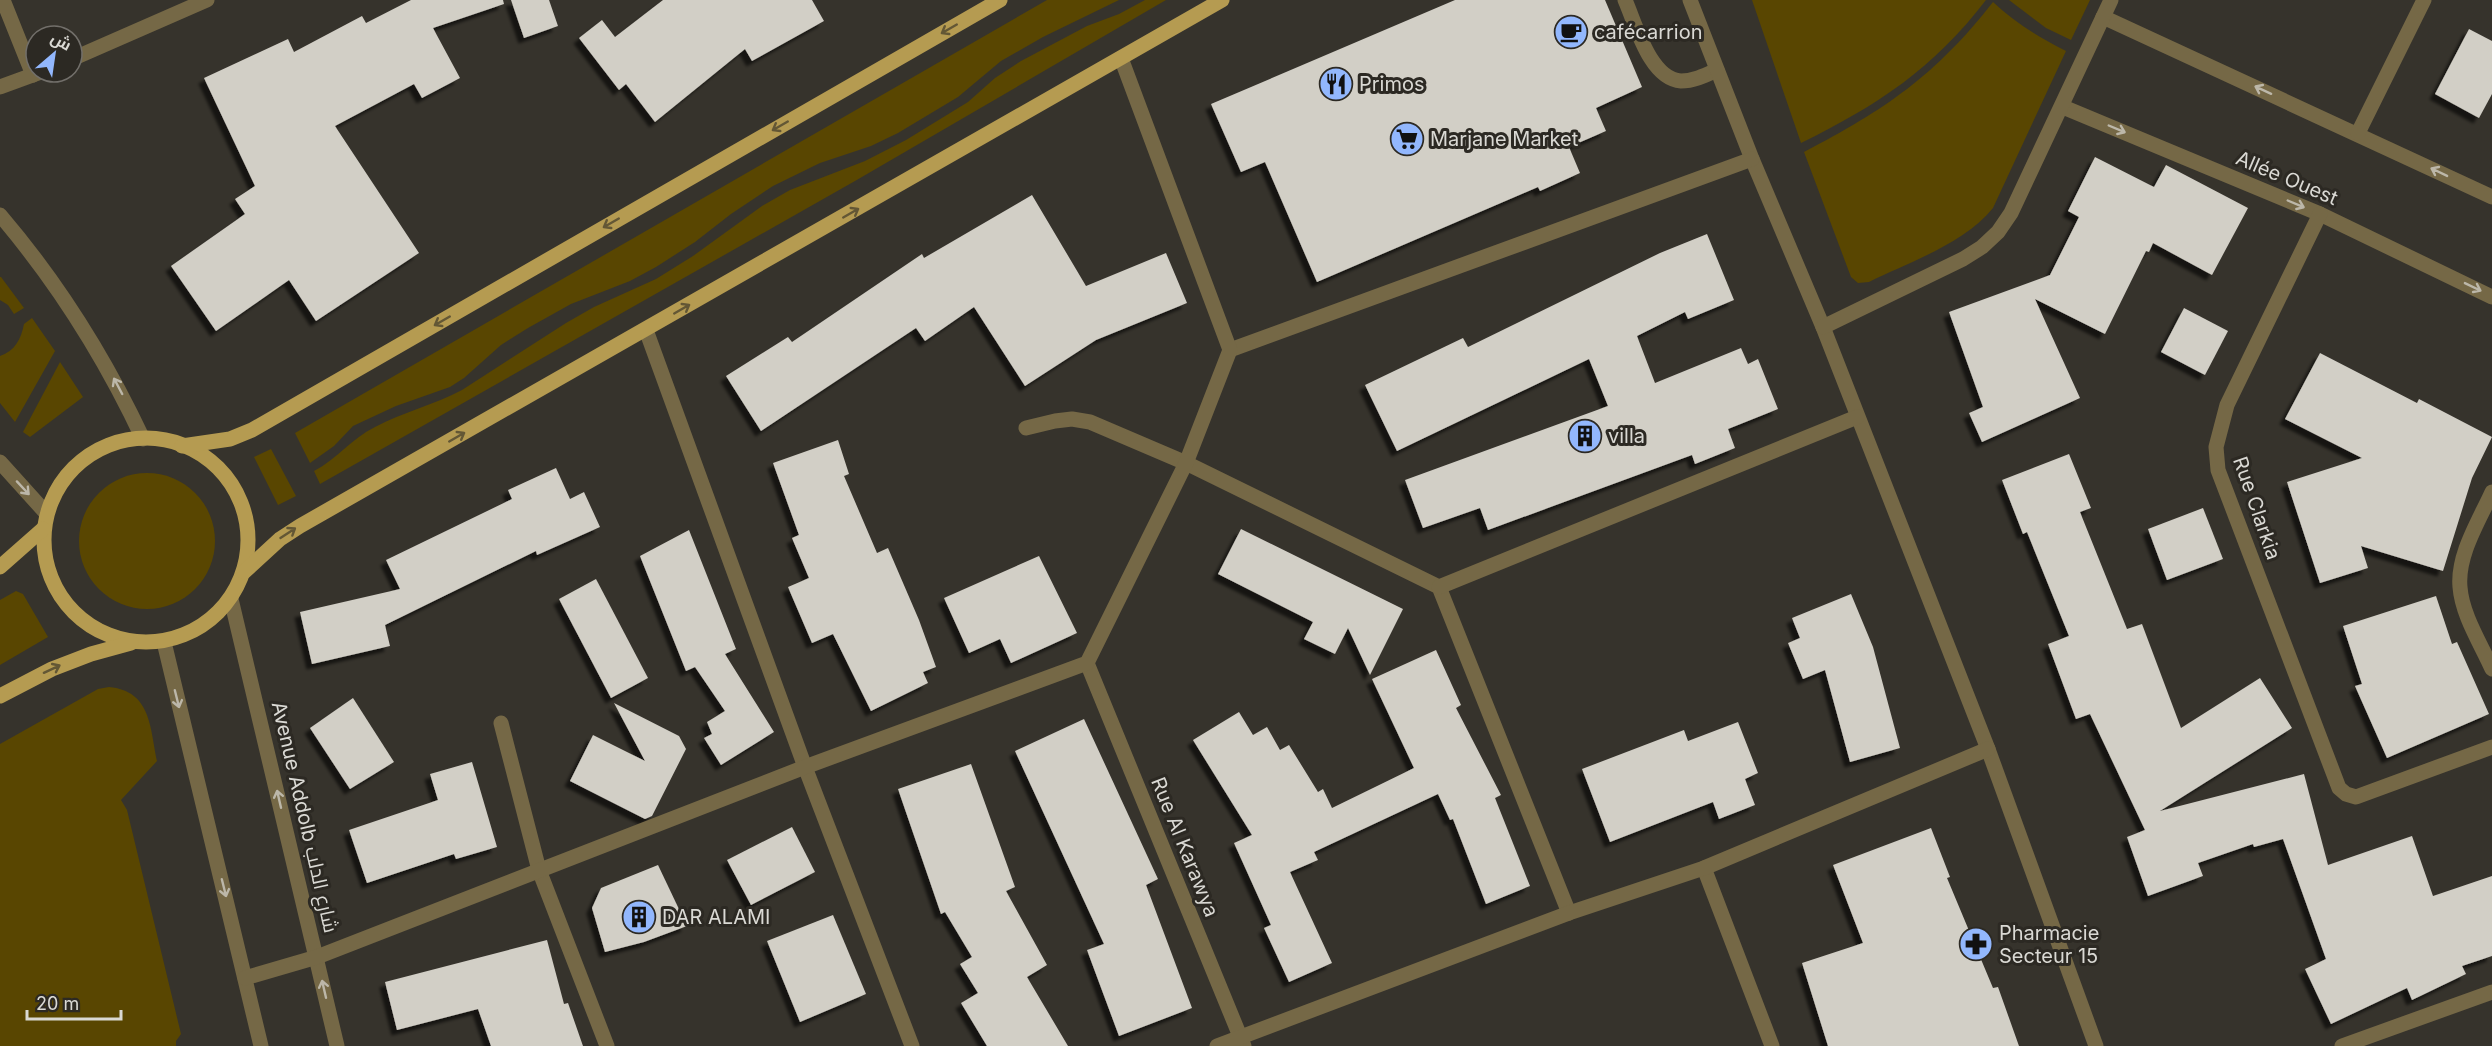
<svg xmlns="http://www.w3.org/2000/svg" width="2492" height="1046" font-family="Inter,Cairo,sans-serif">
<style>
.green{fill:#594601}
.building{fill:#d2cfc6;filter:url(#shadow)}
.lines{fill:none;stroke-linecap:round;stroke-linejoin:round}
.minor{stroke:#756846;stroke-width:15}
.major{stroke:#b59b51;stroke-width:15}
.oneway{stroke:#635735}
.oneway2{stroke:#bcb7a9}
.labels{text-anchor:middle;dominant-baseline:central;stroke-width:6;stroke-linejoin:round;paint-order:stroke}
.poi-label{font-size:20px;fill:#dad9d4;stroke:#2c2923;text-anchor:start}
.street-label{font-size:20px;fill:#dad9d4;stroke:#2c2923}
</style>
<defs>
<filter id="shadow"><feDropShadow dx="-5.5" dy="5.5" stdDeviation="1.5" flood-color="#0009"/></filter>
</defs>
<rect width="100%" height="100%" fill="#36332c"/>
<g class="green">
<path d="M1047 0H1119L1043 37 1001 61 958 97 898 133 871 146 820 163 773 186 731 214 695 242 656 267 630 281 571 304 528 328 501 345 464 378 450 387 396 406 353 426 334 446 310 463 295 433Z"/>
<path d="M1145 0H1166L855 181 320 484 314 471C337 459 351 439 375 427 403 412 434 405 462 390L566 323 594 307 656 279 693 256 762 206 790 190 865 161 906 140 968 102 995 78 1021 61 1087 26 1119 14Z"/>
<path d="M1752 0H1986C1933 69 1878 105 1801 143Z"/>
<path d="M2009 0H2090L2071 40 2046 28Z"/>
<path d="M1993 2C2015 23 2039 37 2066 51L1993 208C1964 244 1909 262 1869 282L1858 283 1851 277 1804 152C1886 109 1935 76 1993 2Z"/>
<path d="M0 277H1L24 308 14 314 8 305 0 300Z"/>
<path d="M32 318 55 351 15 422 0 403V356C15 351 21 339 24 324Z"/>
<path d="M60 362 83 397 30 437 23 432Z"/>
<path d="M271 449 296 496 278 505 254 457Z"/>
<circle cx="147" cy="541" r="68"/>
<path d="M16 591 23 594 48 637 0 665V600Z"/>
<path d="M109 687C151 691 150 727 157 761L121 800 127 810 181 1034 176 1041V1046H0V744L98 689Z"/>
</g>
<g class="building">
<path d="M411 0H503L504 4 433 28 460 78 422 98 414 84 335 126 419 253 316 321 289 280 216 331 171 266 245 214 235 199 255 186 204 78 288 39 294 52 362 16 366 23Z"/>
<path d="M511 0H549L558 26 524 38Z"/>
<path d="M663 0H812L824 21 752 61 745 49 655 122 626 84 619 90 579 38 602 20 615 37Z"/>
<path d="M1455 0H1605L1642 87 1596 108 1606 131 1569 147 1580 173 1540 191 1538 187 1317 282 1265 162 1241 172 1211 104Z"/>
<path d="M2469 29 2492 41V94L2479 118 2435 94Z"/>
<path d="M2095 157 2154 187 2166 165 2248 208 2212 275 2153 243 2149 252 2146 251 2105 334 2035 299 2080 398 1982 442 1969 413 1983 407 1949 312 2050 275 2079 217 2068 211Z"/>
<path d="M1032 195 1086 286 1166 253 1187 303 1096 340 1025 386 974 307 925 341 916 328 761 431 726 376 788 337 792 342 922 254 924 258Z"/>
<path d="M1707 234 1734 300 1688 319 1685 312 1637 336 1655 383 1741 348 1748 364 1758 359 1778 409 1728 429 1735 448 1695 464 1692 455 1488 530 1480 508 1423 528 1405 480 1608 406 1589 359 1397 451 1365 385 1463 338 1468 347 1660 253Z"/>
<path d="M2184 308 2228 331 2205 375 2161 352Z"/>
<path d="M2320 353 2417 403 2419 399 2492 437 2472 478 2443 571 2361 546 2368 568 2320 583 2287 482 2362 458 2285 419Z"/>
<path d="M838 440 849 474 844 476 877 553 888 548 919 620 936 667 923 672 928 683 871 711 833 634 812 643 788 587 809 578 792 538 799 535 773 463Z"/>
<path d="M2069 454 2091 508 2080 512 2127 629 2142 624 2181 728 2260 678 2292 728 2160 811 2304 774 2328 865 2412 836 2433 896 2492 876V956L2462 966 2466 974 2412 1000 2407 988 2331 1024 2305 969 2326 959 2283 839 2254 847 2253 844 2198 863 2203 876 2148 896 2127 837 2145 830 2090 714 2076 719 2048 644 2069 636 2027 532 2023 534 2002 480Z"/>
<path d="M556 468 570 499 584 492 600 527 537 555 536 551 385 625 390 646 312 664 300 612 400 589 386 560 512 499 508 490Z"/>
<path d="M2203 508 2223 559 2167 580 2148 529Z"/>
<path d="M1241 529 1403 609 1370 675 1348 628 1335 654 1304 639 1313 622 1218 574Z"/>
<path d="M689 530 736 649 725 654 774 732 721 765 704 738 712 734 707 722 725 711 695 667 686 671 640 556Z"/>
<path d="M1039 556 1077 633 1011 663 1000 639 969 653 944 598Z"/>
<path d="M596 579 648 678 611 698 559 599Z"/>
<path d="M1851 594 1873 647 1900 748 1850 762 1825 670 1803 679 1788 643 1800 638 1792 618Z"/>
<path d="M2436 596 2452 644 2457 642 2489 714 2387 758 2355 686 2362 684 2343 626Z"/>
<path d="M1436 650 1461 705 1456 708 1501 795 1495 798 1530 886 1486 904 1453 819 1450 820 1438 794 1314 852 1318 860 1290 872 1332 963 1289 982 1264 928 1271 925 1234 843 1252 835 1193 740 1239 712 1253 735 1267 727 1280 750 1289 745 1318 792 1323 789 1332 808 1414 768 1372 679Z"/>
<path d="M353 698 394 762 350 789 310 728Z"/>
<path d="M614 703 679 736 686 749 652 816 645 819 570 781 593 735 645 761Z"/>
<path d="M1084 719 1158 879 1146 885 1192 1008 1119 1036 1087 950 1104 944 1015 751Z"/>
<path d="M1738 722 1758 773 1745 779 1755 805 1719 819 1713 802 1610 842 1582 769 1684 730 1688 741Z"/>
<path d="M472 762 497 847 456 859 454 854 367 883 349 830 438 800 430 774Z"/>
<path d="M971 764 1015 887 1006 891 1047 965 1027 977 1068 1046H987L961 1003 978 993 960 964 972 957 945 912 941 914 898 789Z"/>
<path d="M792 827 815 872 751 905 727 860Z"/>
<path d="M1931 828 1950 877 1947 878 1993 988 1998 987 2019 1046H1828L1802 963 1863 943 1833 865Z"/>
<path d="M658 865 687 926 644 942 605 952 592 908 601 888Z"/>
<path d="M833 915 866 994 800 1022 767 941Z"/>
<path d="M547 940 564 1004 568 1003 583 1046H491L478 1009 397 1030 385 982Z"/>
</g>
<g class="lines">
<g class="minor">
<path d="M3 0 33 75"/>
<path d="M1625 0C1636 25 1650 79 1681 81 1694 81 1706 75 1717 70"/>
<path d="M1690 0 1752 159 1823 327 1988 749 2096 1046"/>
<path d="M2103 17 2492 197"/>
<path d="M72 59 207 0"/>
<path d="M0 87 41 72"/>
<path d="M2063 107 2320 214 2492 297"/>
<path d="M2358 133 2424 0"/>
<path d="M2320 214 2227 405 2216 447 2218 470 2339 788 2346 794 2356 797 2492 747"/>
<path d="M0 215C58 283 105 358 143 439"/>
<path d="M1823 327 1963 259 1982 247 1998 232 2011 213 2111 0"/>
<path d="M646 330 805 767 912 1046"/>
<path d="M1230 350 1752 159"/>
<path d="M1026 428 1055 421 1072 419 1090 422 1186 463 1439 587 1569 913"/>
<path d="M0 462 46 513"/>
<path d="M2492 492C2479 521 2457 555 2460 587 2462 615 2481 644 2492 669"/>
<path d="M1439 587 1857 417"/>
<path d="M231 599 337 1046"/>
<path d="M164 642 261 1046"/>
<path d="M1087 663 1244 1046"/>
<path d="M501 723 539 870 607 1046"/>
<path d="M1704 868 1772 1046"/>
<path d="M245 978 317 957 805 767 1087 663 1186 463 1230 350 1121 58"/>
<path d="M1217 1046 1569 913 1704 868 1988 749"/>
<path d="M2342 1046 2492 992"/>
</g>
<g class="major">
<circle cx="146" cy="540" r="102"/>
<path d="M182 446 230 439 252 430 1000 0"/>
<path d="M0 567 43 529"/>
<path d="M244 572 280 539 300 526 1222 0"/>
<path d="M0 696 52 669 91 654 131 643"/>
</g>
</g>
<defs><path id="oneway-shaft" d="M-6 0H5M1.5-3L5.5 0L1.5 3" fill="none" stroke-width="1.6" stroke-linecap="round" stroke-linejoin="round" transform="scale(1.5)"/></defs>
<g class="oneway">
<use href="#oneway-shaft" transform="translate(949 29) rotate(150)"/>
<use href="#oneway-shaft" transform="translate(780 126) rotate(150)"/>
<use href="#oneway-shaft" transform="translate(851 213) rotate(-30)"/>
<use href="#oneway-shaft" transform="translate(611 223) rotate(150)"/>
<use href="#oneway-shaft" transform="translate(682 309) rotate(-30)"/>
<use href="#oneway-shaft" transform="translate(442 321) rotate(150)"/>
<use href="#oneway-shaft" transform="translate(457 437) rotate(-30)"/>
<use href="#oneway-shaft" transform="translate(288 533) rotate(-33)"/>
<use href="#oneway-shaft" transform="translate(52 669) rotate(-25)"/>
</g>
<g class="oneway2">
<use href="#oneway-shaft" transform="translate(2263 90) rotate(-155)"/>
<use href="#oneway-shaft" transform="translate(2117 129) rotate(23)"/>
<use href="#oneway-shaft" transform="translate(2439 172) rotate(-154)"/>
<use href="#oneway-shaft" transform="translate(2296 204) rotate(23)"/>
<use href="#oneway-shaft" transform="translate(2473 287) rotate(26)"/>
<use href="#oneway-shaft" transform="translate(118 386) rotate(-118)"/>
<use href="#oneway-shaft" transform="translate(23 488) rotate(47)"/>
<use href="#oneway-shaft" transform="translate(177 699) rotate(76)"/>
<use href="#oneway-shaft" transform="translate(279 799) rotate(-103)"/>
<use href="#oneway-shaft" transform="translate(224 888) rotate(76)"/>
<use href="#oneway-shaft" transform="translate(324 989) rotate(-103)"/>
</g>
<defs>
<g id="cafe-disc" transform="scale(1.725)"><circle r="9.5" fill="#92b7fd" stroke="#2c2923"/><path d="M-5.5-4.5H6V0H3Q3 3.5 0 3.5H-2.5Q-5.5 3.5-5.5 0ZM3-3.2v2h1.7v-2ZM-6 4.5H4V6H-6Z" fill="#111"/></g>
<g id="restaurant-disc" transform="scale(1.725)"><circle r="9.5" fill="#92b7fd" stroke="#2c2923"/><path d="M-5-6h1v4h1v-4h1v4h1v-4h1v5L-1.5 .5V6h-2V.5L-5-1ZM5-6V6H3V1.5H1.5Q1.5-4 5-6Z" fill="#111"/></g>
<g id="supermarket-disc" transform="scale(1.725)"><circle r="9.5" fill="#92b7fd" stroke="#2c2923"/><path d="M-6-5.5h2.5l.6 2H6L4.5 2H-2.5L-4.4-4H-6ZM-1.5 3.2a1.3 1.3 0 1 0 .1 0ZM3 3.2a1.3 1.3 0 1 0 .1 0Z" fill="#111"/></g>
<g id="building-disc" transform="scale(1.725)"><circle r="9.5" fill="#92b7fd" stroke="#2c2923"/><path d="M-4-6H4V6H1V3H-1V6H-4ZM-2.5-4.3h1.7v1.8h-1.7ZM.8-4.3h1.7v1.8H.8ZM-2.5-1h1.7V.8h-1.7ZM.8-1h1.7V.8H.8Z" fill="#111"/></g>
<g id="pharmacy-disc" transform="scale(1.725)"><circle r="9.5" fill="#92b7fd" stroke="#2c2923"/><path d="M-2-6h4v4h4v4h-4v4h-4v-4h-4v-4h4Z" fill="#111"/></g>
</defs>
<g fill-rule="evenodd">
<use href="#cafe-disc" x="1571" y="32"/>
<use href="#restaurant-disc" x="1336" y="84"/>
<use href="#supermarket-disc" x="1407" y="139"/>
<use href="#building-disc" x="1585" y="436"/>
<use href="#building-disc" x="639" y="917"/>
<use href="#pharmacy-disc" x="1976" y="944"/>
</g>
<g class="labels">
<g class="poi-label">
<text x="1594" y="32">cafécarrion</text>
<text x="1359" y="84">Primos</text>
<text x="1430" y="139">Marjane Market</text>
<text x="1608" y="436">villa</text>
<text x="662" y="917">DAR ALAMI</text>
<text x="1999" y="933">Pharmacie<tspan x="1999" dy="23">Secteur 15</tspan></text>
</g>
<g class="street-label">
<text transform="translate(2287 178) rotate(23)">Allée Ouest</text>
<text transform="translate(2257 508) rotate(71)">Rue Clarkia</text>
<text transform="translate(305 817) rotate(77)">Avenue Addolb شارع الدلب</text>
<text transform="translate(1185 847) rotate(68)">Rue Al Karawya</text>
</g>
</g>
<g transform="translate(54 54) rotate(29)"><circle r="28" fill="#2c2923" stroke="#726f6a" stroke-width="1.5"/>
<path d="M0-4.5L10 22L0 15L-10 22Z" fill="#92b7fd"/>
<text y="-9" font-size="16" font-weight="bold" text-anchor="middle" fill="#dad9d4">ش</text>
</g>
<path d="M27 1010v9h94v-9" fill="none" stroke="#dad9d4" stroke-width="3"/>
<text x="36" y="1010" font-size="18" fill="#dad9d4" stroke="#2c2923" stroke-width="4.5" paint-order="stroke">20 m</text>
</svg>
